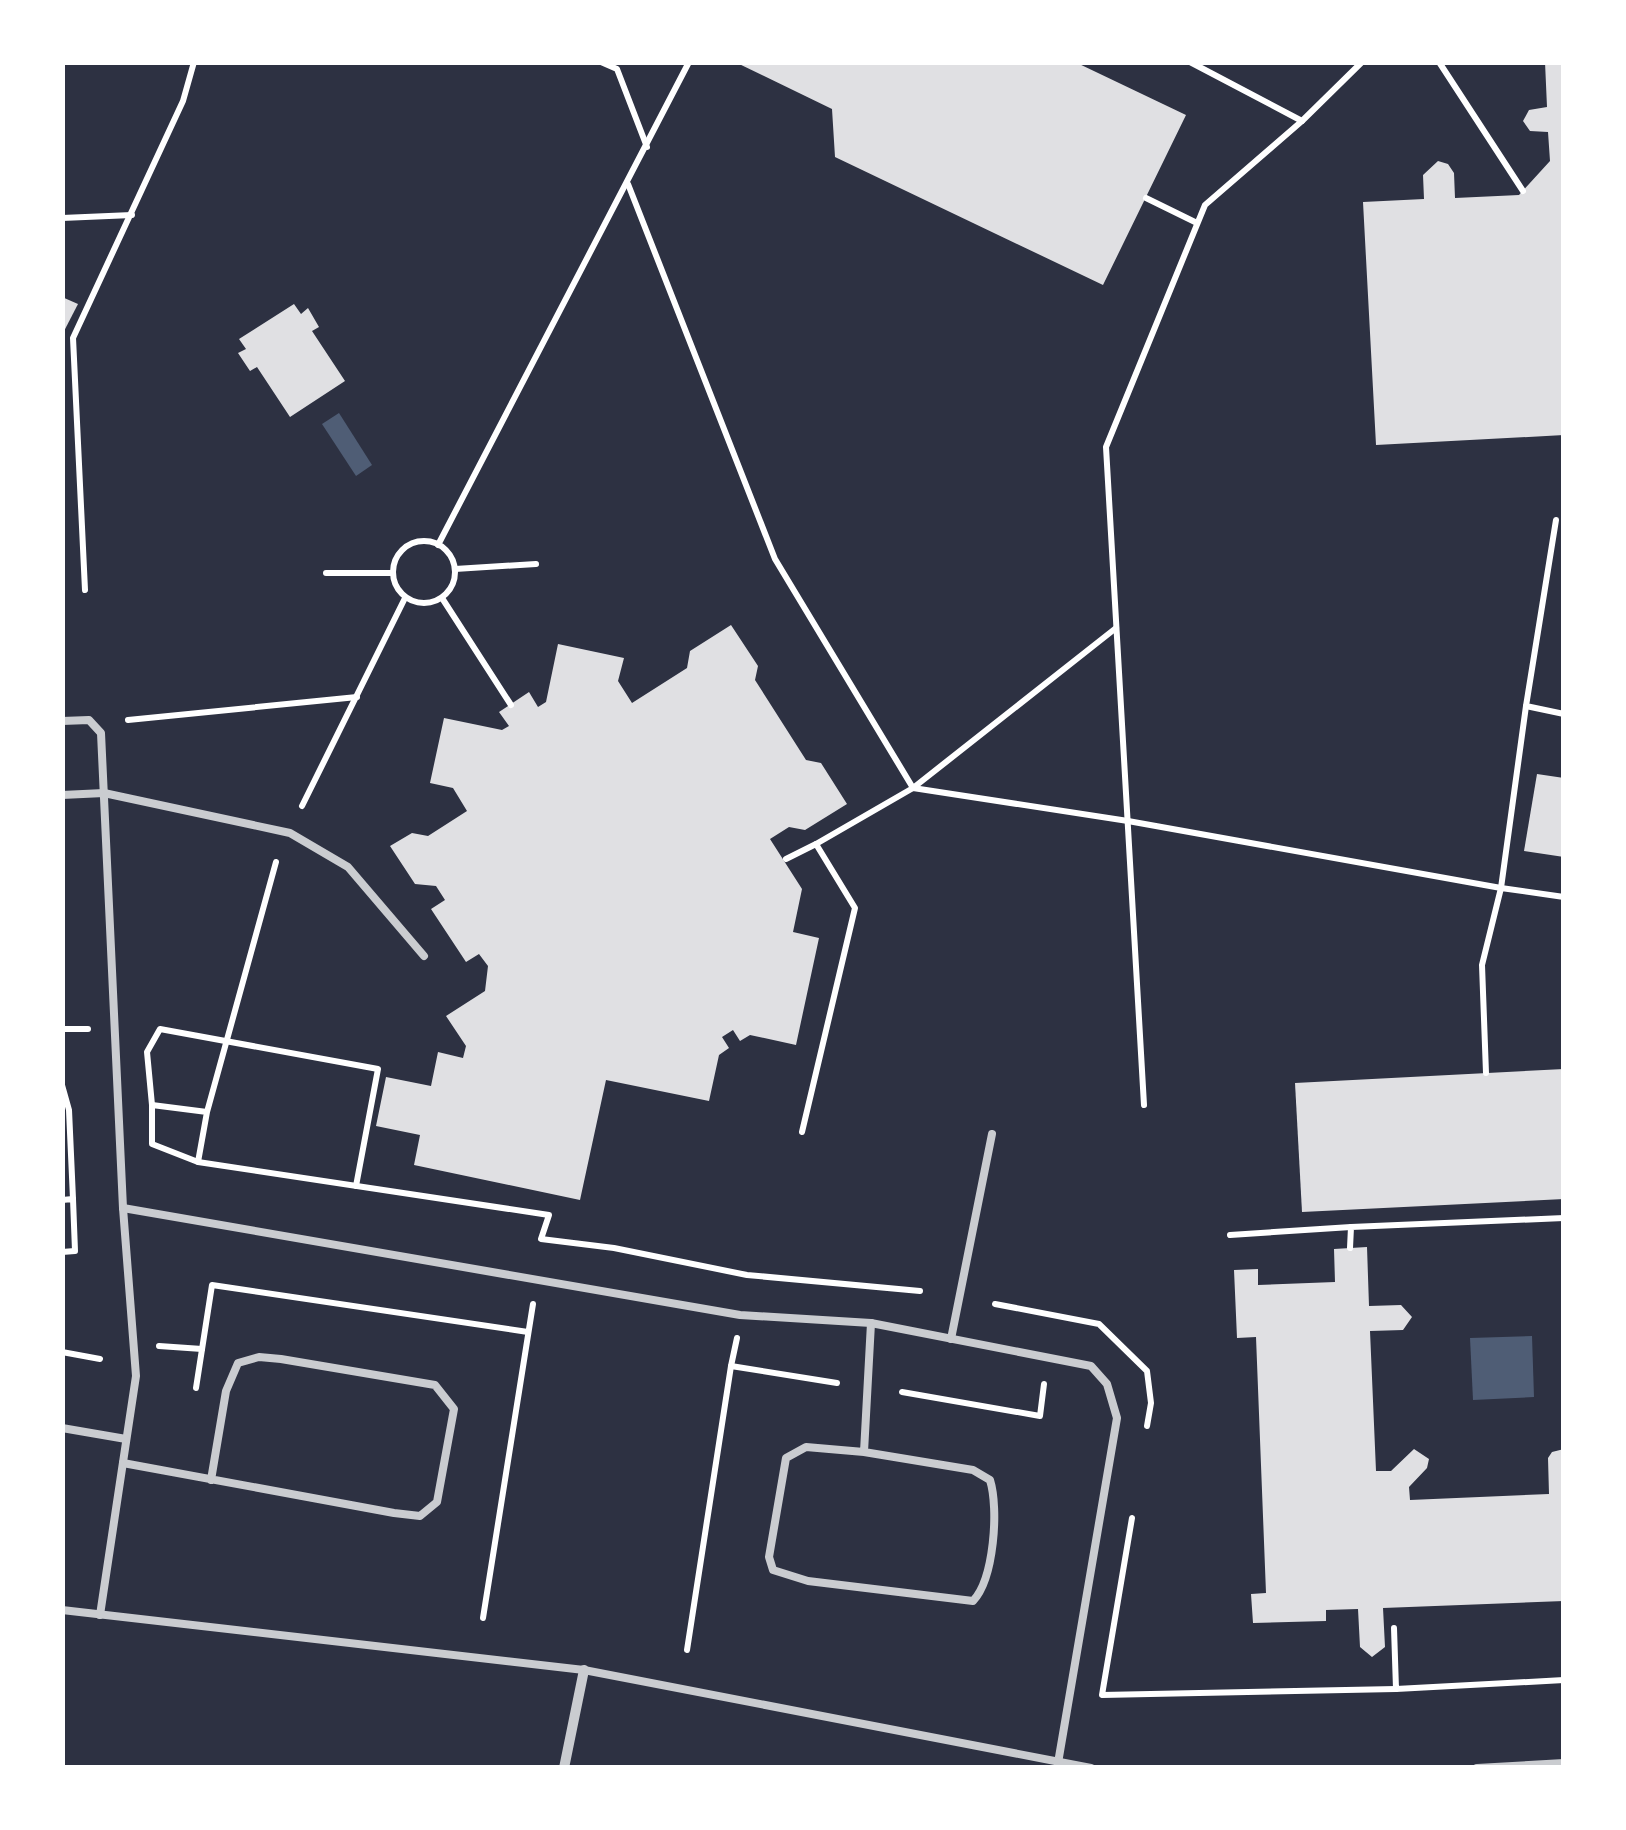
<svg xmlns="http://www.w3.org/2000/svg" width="1626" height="1830" font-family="Lora,serif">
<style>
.water{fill:#4f5d75}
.building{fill:#e0e0e3}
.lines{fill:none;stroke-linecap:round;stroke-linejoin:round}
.path{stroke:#fff;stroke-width:6}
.service{stroke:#caccd0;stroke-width:8}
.minor{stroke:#caccd0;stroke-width:10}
</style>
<rect width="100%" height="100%" fill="#2d3142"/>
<g class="water">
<path d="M339 413 372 465 356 476 322 424Z"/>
<path d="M1532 1336 1534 1397 1473 1400 1470 1338Z"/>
</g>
<g class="building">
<path d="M735 62H1075L1186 115 1103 285 835 157 832 109Z"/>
<path d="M1545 62H1564V435L1376 445 1363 202 1424 199 1423 175 1438 161 1448 164 1454 173 1455 198 1519 195 1550 161 1548 132 1530 131 1523 121 1529 110 1547 107Z"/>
<path d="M62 297 78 304 62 335Z"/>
<path d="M294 304 301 314 308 308 319 327 312 331 345 381 290 417 257 367 250 371 238 353 246 349 239 339Z"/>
<path d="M731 625 758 666 755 680 806 760 821 763 847 804 805 830 789 827 770 839 802 889 793 932 819 938 796 1045 750 1035 740 1041 733 1030 722 1037 729 1048 719 1055 709 1101 606 1080 580 1200 414 1165 420 1135 376 1126 386 1077 431 1086 438 1052 463 1058 466 1046 446 1016 485 991 488 966 479 954 466 962 431 909 445 900 436 886 415 884 390 846 412 833 428 836 467 811 453 788 430 783 444 718 502 730 509 726 499 712 529 692 538 707 546 702 558 644 624 658 618 681 632 703 687 668 690 651Z"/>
<path d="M1537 774 1564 778V857L1524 851Z"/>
<path d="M1564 1069V1199L1302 1212 1295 1083Z"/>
<path d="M1367 1247 1369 1306 1401 1305 1412 1317 1403 1330 1370 1331 1376 1471H1391L1414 1449 1429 1459 1427 1468 1409 1487 1410 1500 1549 1494 1548 1458 1552 1452 1564 1449V1601L1383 1608 1385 1647 1372 1657 1360 1647 1358 1609 1326 1610V1621L1253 1623 1251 1594 1266 1593 1256 1337 1237 1338 1234 1270 1258 1269V1285L1335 1282 1334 1249Z"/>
</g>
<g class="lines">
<g class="path">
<path d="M601 62 617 69 647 147"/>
<path d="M1190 62 1302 121 1362 62"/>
<path d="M1439 62 1523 191"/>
<path d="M628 184 775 559 913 788"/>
<path d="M1146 198 1197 223"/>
<path d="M62 218 132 215"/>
<path d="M1556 520 1526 706 1564 714"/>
<circle cx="424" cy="572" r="31"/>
<path d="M438 545 689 62"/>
<path d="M455 569 536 564"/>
<path d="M326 573H393"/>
<path d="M85 590 73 338 183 101 194 62"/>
<path d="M442 598 511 705"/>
<path d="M128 720 357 697"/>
<path d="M913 788 1128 821 1501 888 1526 706"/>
<path d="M302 806 405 598"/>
<path d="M816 844 913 788 1116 628"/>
<path d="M786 859 816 844 855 908 802 1132"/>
<path d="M62 1029H88"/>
<path d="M1486 1073 1482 965 1501 888 1564 897"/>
<path d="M62 1085 69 1110 73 1199"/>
<path d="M152 1105 147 1052 160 1029 378 1069 356 1186"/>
<path d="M1144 1105 1106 447 1205 205 1302 121"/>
<path d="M207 1112 198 1162 152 1144V1105L207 1112 276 862"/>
<path d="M198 1162 549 1215 541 1239 614 1248 747 1275 920 1291"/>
<path d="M62 1200 73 1199 75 1251 62 1252"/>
<path d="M1230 1235 1351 1227"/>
<path d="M1350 1248 1351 1227 1564 1218"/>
<path d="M995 1304 1099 1324 1147 1371 1151 1403 1147 1426"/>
<path d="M159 1346 202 1349"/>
<path d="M62 1352 100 1359"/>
<path d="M731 1366 737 1338"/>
<path d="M196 1388 212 1285 528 1332"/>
<path d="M902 1392 1040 1416 1044 1384"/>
<path d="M1132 1518 1102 1695 1396 1689"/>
<path d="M483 1618 533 1304"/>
<path d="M1394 1628 1396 1689 1564 1680"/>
<path d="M687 1650 731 1366 837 1383"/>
</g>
<g class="service">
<path d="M62 721 89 720 101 733 123 1208 136 1376 100 1615"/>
<path d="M62 795 104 793 290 833 348 867 424 956"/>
<path d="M123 1208 740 1315 871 1323 1091 1366 1107 1384 1117 1418 1058 1763"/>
<path d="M951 1339 992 1134"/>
<path d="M62 1428 126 1439"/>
<path d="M864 1452 973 1470 990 1480C999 1509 994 1579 973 1601L808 1581 773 1570 769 1557 786 1458 806 1447 864 1452 871 1323"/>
<path d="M123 1463 394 1513 420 1516 437 1502 454 1409 435 1385 281 1359 259 1357 238 1363 226 1391 211 1480"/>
<path d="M62 1610 584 1670 1091 1768"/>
<path d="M1477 1768 1564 1763"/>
</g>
<path class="minor" d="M564 1768 584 1670"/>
</g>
<rect width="1626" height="1830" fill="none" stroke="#ffffff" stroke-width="130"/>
</svg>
